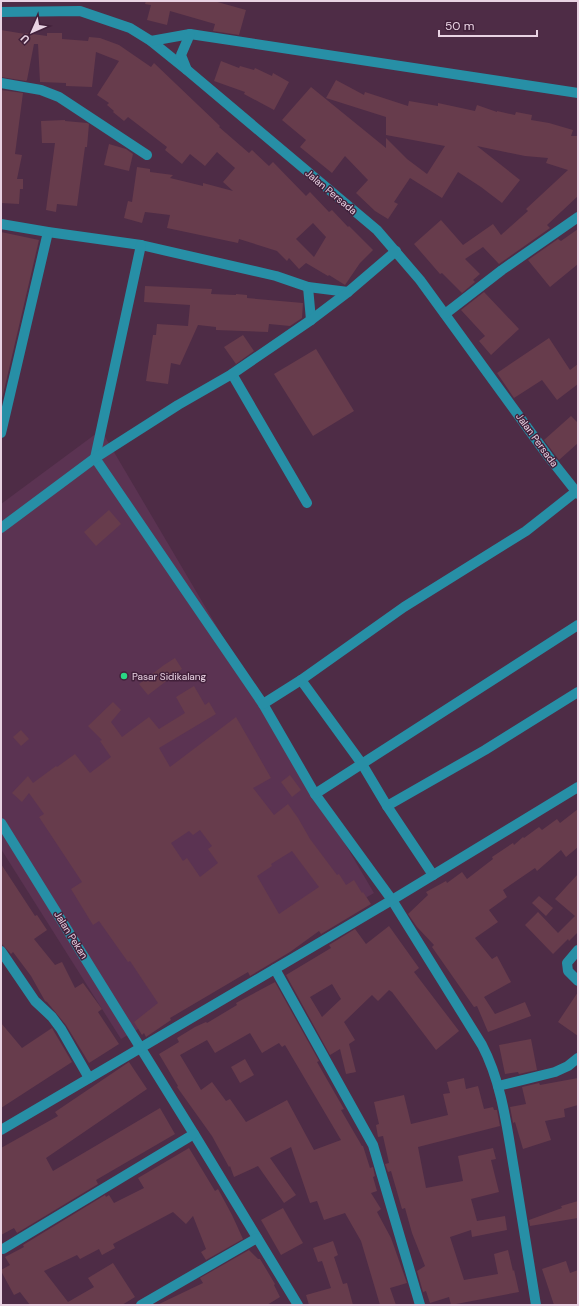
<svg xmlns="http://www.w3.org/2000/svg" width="579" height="1306" font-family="'DM Sans',sans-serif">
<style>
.built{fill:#5b3352}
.building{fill:#673c4c;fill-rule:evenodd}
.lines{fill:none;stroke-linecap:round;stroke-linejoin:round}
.minor{stroke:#278fa6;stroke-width:10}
.poi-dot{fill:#29d885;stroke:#42213b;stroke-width:1.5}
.labels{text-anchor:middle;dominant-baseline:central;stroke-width:3;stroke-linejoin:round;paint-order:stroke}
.street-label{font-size:10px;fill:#e9d3e3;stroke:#42213b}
.poi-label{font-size:10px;fill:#e9d3e3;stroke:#42213b;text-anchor:start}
</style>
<rect width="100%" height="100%" fill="#4e2c46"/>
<path class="built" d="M101 430 374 893 121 1039 1 849V504Z"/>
<g class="building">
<path d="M146 1H214L246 10 239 35 213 31 215 24 170 11 167 25 147 20 151 5 145 4Z"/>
<path d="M1 30 25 34V33L47 36V33H62V39L88 41 89 37 100 38 119 45 151 67 154 63 220 126 219 127 249 153 252 150 269 166 273 162 306 196 310 192 329 212 332 210 348 227 349 226 373 250 360 263 345 285 329 275 328 276 306 263 299 269 289 258 287 261 277 251 239 239 238 243 167 228 170 215 145 212 142 223 124 218 128 201 132 202 137 167 150 169V172L173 175 170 178 203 186V183L233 191 223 182 235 168 217 152 205 166 190 154 182 164 165 150 167 147 128 117 124 121 113 112 114 111 107 105 109 103 97 95 119 61 96 52 92 87 66 86V83L40 82 38 44H34L27 80 26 81 1 77ZM313 223 326 237 314 257 296 239Z"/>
<path d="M221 61 239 68 240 66 254 70 255 68 272 76 273 73 289 82 274 110 244 94 245 92 214 81Z"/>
<path d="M336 80 364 95 365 92 408 106 409 101 438 106V103L475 111 477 105 497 112V111L515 115 516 112 532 115 531 120 549 123 573 130 571 136H578V196L547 225 550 228 499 264 483 247 465 259 480 274 473 280 475 282 462 293 442 273 440 274 414 244 441 220 463 245 493 224 501 235 528 211 526 209 568 170 546 163 548 158 525 156 477 146 520 180 502 203 481 187 458 172 442 198 410 178 394 202 398 204 388 219 375 211 356 193 368 180 345 156 332 173 300 147 306 140 282 120 311 87 386 148V138L407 159 427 174 445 146 386 135V117L326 98Z"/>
<path d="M1 90 23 93 15 154 22 155 17 179H23V189H20L19 204 1 203Z"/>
<path d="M65 120V121L87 123 89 124 87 147H85L77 206 57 204 56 212 46 210 55 143H42L41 121Z"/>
<path d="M109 144 126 149 133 154 129 171 104 165Z"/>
<path d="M578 229V264L550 287 528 260 558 239 561 241Z"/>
<path d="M1 232 39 240 2 399H1Z"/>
<path d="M145 286 212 289 211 294 236 295V294L247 295V298L303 303 302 318 290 326 269 324 268 332 216 330V327L198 325 180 365 171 363 168 384 146 381 153 335H156L157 324 188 326 190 305 144 302Z"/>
<path d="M484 292 519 329 491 355 479 341 485 336 461 310Z"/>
<path d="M243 335 254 351 236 364 224 347Z"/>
<path d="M549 338 570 370 578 364V384L557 400 542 380 514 398 497 373Z"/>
<path d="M316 349 354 411 313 436 274 374Z"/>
<path d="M571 416 578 423V443L559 460 544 440Z"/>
<path d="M109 510 121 524 96 546 84 532Z"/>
<path d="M175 658 182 669 168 678 169 679 148 695 139 684 164 665Z"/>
<path d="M194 686 205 705 209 702 216 714 159 748 170 767 236 717 271 778 253 788 274 815 288 804 298 818 310 839 337 875 339 874 346 885 354 880 362 893 363 892 371 904 321 934 319 931 290 952 250 976 248 972 170 1018 171 1020 146 1037 144 1033 142 1035 134 1022 158 1003 130 961 128 962 99 921 93 925 71 889 82 882 39 817 44 814 29 793 22 802 12 793 28 776 33 783 56 766 57 767 75 754 90 773 111 757 100 741 102 740 88 726 113 702 121 710 111 722 122 737 149 717 159 729 185 713 176 697ZM200 830 212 846 208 849 218 863 200 877 187 858 183 861 171 843 189 831 193 835ZM292 851 319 887 279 914 257 876 272 866 271 864Z"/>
<path d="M21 730 29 739 21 746 13 737Z"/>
<path d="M290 775 301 790 292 797 281 782Z"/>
<path d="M578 809V847L566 857 561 850 537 871 535 868 503 890 507 897 489 910 498 922 475 938 492 959 497 956 511 982 484 997 495 1014 525 1002 531 1016 488 1032 477 1006 474 1007 432 947 434 945 417 927 408 914 428 895 426 892 446 881 447 883 462 872 467 879 493 859 492 857 513 843 514 845 523 837 524 838 539 827 542 830 557 819 560 823Z"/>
<path d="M1 864 35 916 37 915 47 930 34 939 55 965 62 962 75 988 83 983 102 1009 98 1012 119 1044 89 1063 66 1025 47 1002 45 1001 31 976 13 952 11 954 1 943Z"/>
<path d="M578 874V932L569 941 568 939 553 954 525 925 538 912 558 933 575 916 555 899Z"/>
<path d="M539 896 553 908 546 916 532 903Z"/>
<path d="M389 926 419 968 414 972 459 1031 436 1050 392 992 389 990 378 1001 372 995 344 1022 355 1040 349 1044 356 1072 346 1074 340 1049 330 1055 286 975 331 948 329 945 355 929 366 944ZM332 984 341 999 322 1017 310 997Z"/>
<path d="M275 982 319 1061 317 1062 344 1109 341 1110 362 1146H363L370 1168 373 1167 375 1176 373 1177 377 1191 371 1193 381 1209 377 1212 391 1238 407 1283 390 1288 396 1305H380L361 1241 345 1213 324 1220 317 1201 310 1203 291 1147 270 1158 296 1195 284 1203 258 1166 234 1177 230 1166 229 1167 212 1136 177 1087 178 1086 159 1054 179 1042 177 1038 195 1027 206 1022 207 1023 237 1005 236 1003ZM250 1033 262 1053 279 1043 282 1047 285 1045 341 1140 314 1150 287 1100 246 1122 230 1099 226 1101 212 1082 201 1090 180 1055 207 1040 215 1053Z"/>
<path d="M578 992V1036L558 1022Z"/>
<path d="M1 1023 22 1048 52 1028 72 1062 1 1108Z"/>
<path d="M531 1039 537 1070 519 1074 518 1072 505 1074 499 1045Z"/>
<path d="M245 1059 254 1075 240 1083 231 1067Z"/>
<path d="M129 1062 147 1089 46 1158 53 1171 160 1108 175 1134 96 1180 98 1184 17 1233 14 1228 1 1235V1148L58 1116 55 1112Z"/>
<path d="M464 1078 466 1089 478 1086 484 1109 493 1107 494 1110H497L500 1126 418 1147 426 1188 463 1181 458 1156 493 1148 496 1159 491 1160 499 1192 471 1199 477 1221 505 1216 507 1230 472 1237 471 1230 450 1237 464 1280 498 1274 494 1254 508 1250 513 1271 514 1270 519 1292 451 1305 449 1297 430 1303 426 1291 423 1292 417 1271 425 1266 412 1233 405 1208 402 1209 391 1171 388 1172 385 1164 389 1163 383 1136 378 1137 376 1125 379 1124 374 1102 404 1095 411 1124 448 1115 443 1094 450 1093 447 1082Z"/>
<path d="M578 1078V1105L564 1109 565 1117 545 1121 551 1140 523 1149 515 1122 513 1123 510 1107 526 1104 522 1087 539 1083 540 1085Z"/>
<path d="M189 1148 215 1191 218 1189 232 1215 243 1239 206 1260 201 1252 206 1249 193 1216 186 1224 173 1212 113 1244 115 1248 102 1255 99 1249 80 1259 77 1255 44 1271 68 1302 94 1287 88 1278 113 1263 135 1297 122 1305H30L20 1292 14 1295 1 1271V1270L10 1265 5 1257 24 1247 23 1245 105 1195 106 1197 109 1195 114 1203 144 1188 138 1178Z"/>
<path d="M578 1201V1218L530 1226 529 1220 562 1208 561 1206Z"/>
<path d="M283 1208 303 1243 281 1255 261 1220Z"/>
<path d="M333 1241 338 1255 334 1257 343 1284 347 1283 353 1305H309L306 1295 331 1288 322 1261 318 1262 313 1248Z"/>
<path d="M249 1250 258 1259H260L275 1284 274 1285 280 1297 267 1305H157L203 1283 200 1278Z"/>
<path d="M566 1261 570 1273 578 1270V1305H554L542 1269Z"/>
</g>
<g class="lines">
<g class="minor">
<path d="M1 12 80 11 130 28 151 41 187 70 377 230 420 280 548 456 578 494"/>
<path d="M151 41 190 34 578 93"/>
<path d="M187 70 181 55 190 34"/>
<path d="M1 83 41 90 59 97 147 155"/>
<path d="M1 224 48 232 141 245 276 276 308 287 348 292"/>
<path d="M141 245 95 458 263 704 315 794 392 900 482 1045C502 1083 507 1128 514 1169 521 1214 529 1260 536 1305"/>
<path d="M308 287 311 320"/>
<path d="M445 314 502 270 578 217"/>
<path d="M232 374 307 503"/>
<path d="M1 433 48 232"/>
<path d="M1 528 95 458 178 405 232 374 311 320 348 292 396 251"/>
<path d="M301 680 362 764 387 806 433 875"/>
<path d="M263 704 301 680 404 607 526 531 578 490"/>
<path d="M315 794 578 625"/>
<path d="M387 806 485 750 578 692"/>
<path d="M1 823 194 1134 298 1305"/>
<path d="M578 950 567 963 568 971 578 981"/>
<path d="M1 951 35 1001 52 1017 61 1029 89 1078"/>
<path d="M275 969 373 1145 420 1305"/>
<path d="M498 1086 555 1072 568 1066 578 1058"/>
<path d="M1 1130 392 900 578 787"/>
<path d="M3 1249 194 1134"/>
<path d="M141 1305 257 1238"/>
</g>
</g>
<circle class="poi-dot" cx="124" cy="676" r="4"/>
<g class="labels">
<g class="street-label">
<text transform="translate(331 192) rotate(40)">Jalan Persada</text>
<text transform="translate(537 440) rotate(54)">Jalan Persada</text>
<text transform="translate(71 935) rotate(58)">Jalan Pekan</text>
</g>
<g class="poi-label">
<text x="132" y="676">Pasar Sidikalang</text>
</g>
</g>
<rect width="579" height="1306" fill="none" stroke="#e9d3e3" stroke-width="4"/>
<g transform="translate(32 32) rotate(225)" stroke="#42213b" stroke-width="3" paint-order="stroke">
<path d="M0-3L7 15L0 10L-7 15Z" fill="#e9d3e3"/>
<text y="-6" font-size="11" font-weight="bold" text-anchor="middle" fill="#e9d3e3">U</text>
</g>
<path d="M439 30v6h98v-6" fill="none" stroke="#e9d3e3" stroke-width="2"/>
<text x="445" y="30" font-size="12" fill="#e9d3e3" stroke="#42213b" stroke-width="3" paint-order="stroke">50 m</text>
</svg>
